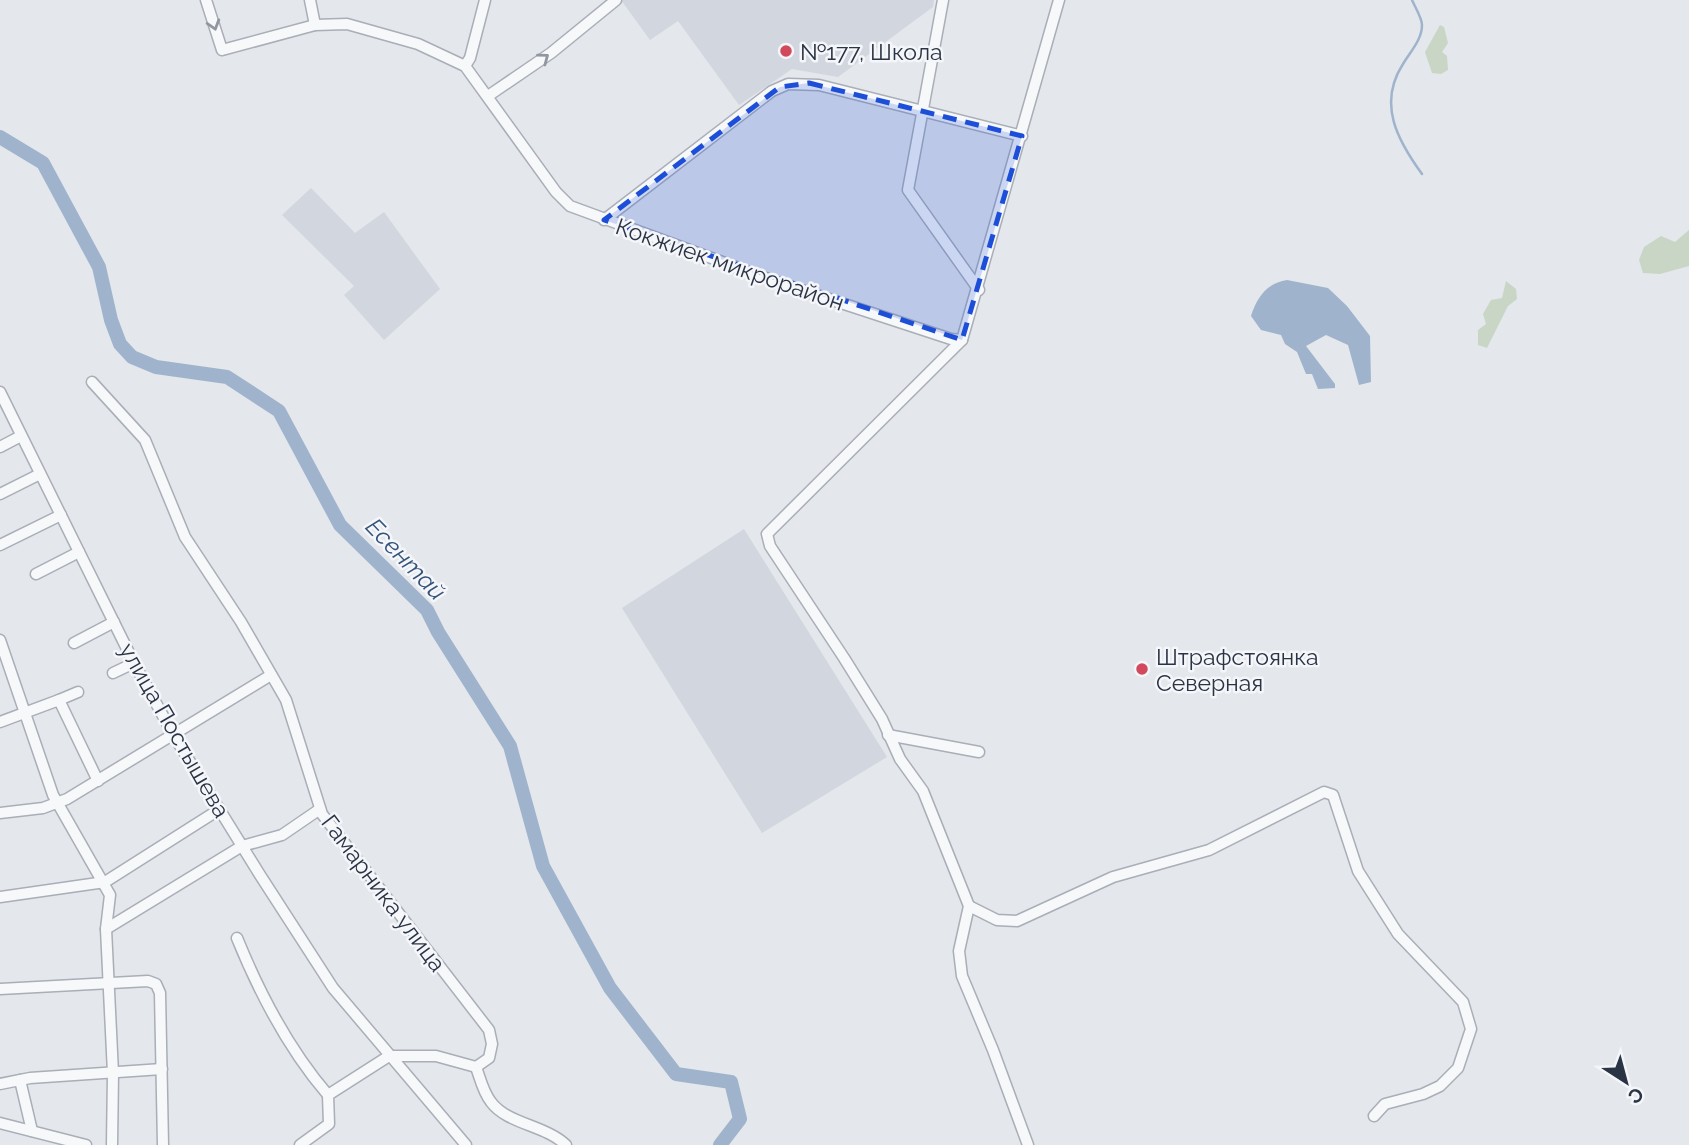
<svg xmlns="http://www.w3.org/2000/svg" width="1689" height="1145" font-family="Raleway,sans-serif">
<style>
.built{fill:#d2d6de}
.green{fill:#c9d6c5}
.water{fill:#9fb4cc}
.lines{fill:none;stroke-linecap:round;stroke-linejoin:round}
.stream{stroke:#9fb4cc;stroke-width:2.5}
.river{stroke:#9fb4cc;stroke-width:14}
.minor-casing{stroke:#a9aeb7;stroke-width:13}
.minor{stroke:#f7f8fa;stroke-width:10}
.oneway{stroke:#9196a0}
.marked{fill:#1d4ed8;fill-opacity:0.2;stroke:#1d4ed8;stroke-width:5;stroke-dasharray:14 9;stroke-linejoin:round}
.poi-dot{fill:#d1495b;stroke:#f4f6f9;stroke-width:2.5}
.labels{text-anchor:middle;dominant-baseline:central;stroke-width:5;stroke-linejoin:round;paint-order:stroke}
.poi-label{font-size:23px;fill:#2b3445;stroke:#f4f6f9;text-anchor:start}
.street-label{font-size:23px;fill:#2b3445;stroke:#f4f6f9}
.water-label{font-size:24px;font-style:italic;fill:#34527a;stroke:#f4f6f9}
</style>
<rect width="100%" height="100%" fill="#e4e7ec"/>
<g class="built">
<path d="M621 0H934L933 7 838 77 792 69 739 105 678 21 650 40Z"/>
<path d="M311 188 355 233 384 212 440 289 384 340 344 295 354 286 282 215Z"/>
<path d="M744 529 887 757 762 833 622 608Z"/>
</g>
<g class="green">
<path d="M1440 25 1444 27 1448 43 1442 52 1447 56 1448 70 1441 74 1432 73 1425 52Z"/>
<path d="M1689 230V266L1660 274 1643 273 1639 260 1644 247 1661 236 1675 242Z"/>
<path d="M1506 281 1516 289 1517 299 1508 306 1487 348 1478 345V330L1486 324 1483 314 1491 300 1502 298Z"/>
</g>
<path class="water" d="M1287 280 1328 288 1347 306 1370 336 1371 382 1359 385 1348 345 1326 335 1306 346 1335 384V388L1318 389 1312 374H1306L1297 352 1285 344 1281 335 1261 330 1251 316C1257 297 1267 283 1287 280Z"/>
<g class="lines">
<path class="stream" d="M1412 0C1415 7 1422 18 1422 25 1422 40 1410 52 1403 64 1377 104 1398 141 1422 174"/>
<path class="river" d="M0 137 43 163 99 267 111 320 120 344 132 357 156 367 227 377 279 411 340 525 427 610 438 632 510 746 543 866 610 988 676 1074 731 1082 740 1119 720 1145"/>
<g class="minor-casing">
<g id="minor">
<path d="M206 0 222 50 315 25 347 24 418 44 465 66 556 192 570 206 774 281 951 339 962 340"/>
<path d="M310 0 315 25"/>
<path d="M943 0 908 190 979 290"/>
<path d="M465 66 470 58 485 0"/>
<path d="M488 96 551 53 616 0"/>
<path d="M604 220 772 91 788 84 819 85 1022 136"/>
<path d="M92 382 145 440 185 537 241 622 286 700 322 814 489 1030 492 1044 489 1058 476 1067C480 1078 483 1092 491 1102 507 1124 545 1125 566 1145"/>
<path d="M0 392 134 663 174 736 260 875 333 988 466 1145"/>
<path d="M0 447 21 436"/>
<path d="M0 494 40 474"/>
<path d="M0 545 61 515"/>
<path d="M36 574 79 552"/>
<path d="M0 640 53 795 110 895 106 929 113 1073 112 1145"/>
<path d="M74 643 114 622"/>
<path d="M113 673 134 663"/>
<path d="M59 700 78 692"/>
<path d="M0 722 59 700 98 781"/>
<path d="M888 735 979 752"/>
<path d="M0 813 43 808 67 799 271 675"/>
<path d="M0 897 105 882 220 809"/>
<path d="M969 906 997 920 1017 921 1113 877 1209 850 1324 792 1333 795 1358 871 1398 934 1463 1002 1471 1029 1458 1068 1440 1086 1423 1094 1385 1104 1374 1116"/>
<path d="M106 929 242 846 282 835 320 809"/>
<path d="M237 938C259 992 290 1051 328 1095"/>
<path d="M0 989 148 981 156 984 160 993 163 1145"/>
<path d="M20 1080 32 1131"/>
<path d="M0 1084 30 1078 162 1069"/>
<path d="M0 1123 86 1145"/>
<path d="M300 1145 329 1124 328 1095 389 1056H436L476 1067"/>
<path d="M1028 1145 993 1050 962 976 959 951 969 906 923 791 900 759 882 719 844 658 770 546 767 534 962 340 1059 0"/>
</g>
</g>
<use href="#minor" class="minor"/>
</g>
<defs><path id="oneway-chevron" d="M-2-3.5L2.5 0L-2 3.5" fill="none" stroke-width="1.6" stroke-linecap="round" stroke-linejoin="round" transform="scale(1.75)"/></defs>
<g class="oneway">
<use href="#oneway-chevron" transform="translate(214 25) rotate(73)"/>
<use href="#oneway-chevron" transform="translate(544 58) rotate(-37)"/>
</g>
<path class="marked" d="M809 83 1022 136 962 340 604 220 780 87Z"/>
<g class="poi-dot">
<circle cx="786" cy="51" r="7"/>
<circle cx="1142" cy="669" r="7"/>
</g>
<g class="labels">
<g class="poi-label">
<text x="800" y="51">№177, Школа</text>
<text x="1156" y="656">Штрафстоянка<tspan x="1156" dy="26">Северная</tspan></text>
</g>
<g class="street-label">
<text transform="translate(730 264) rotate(19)">Кокжиек микрорайон</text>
<text transform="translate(175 730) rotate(60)">улица Постышева</text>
<text transform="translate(384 893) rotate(53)">Гамарника улица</text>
</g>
<g class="water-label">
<text transform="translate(406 559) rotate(46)">Есентай</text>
</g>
</g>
<g transform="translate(1626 1082) rotate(144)" stroke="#f4f6f9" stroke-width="5" paint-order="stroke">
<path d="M0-5L12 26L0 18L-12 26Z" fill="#2b3445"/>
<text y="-10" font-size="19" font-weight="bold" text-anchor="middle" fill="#2b3445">С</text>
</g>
</svg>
